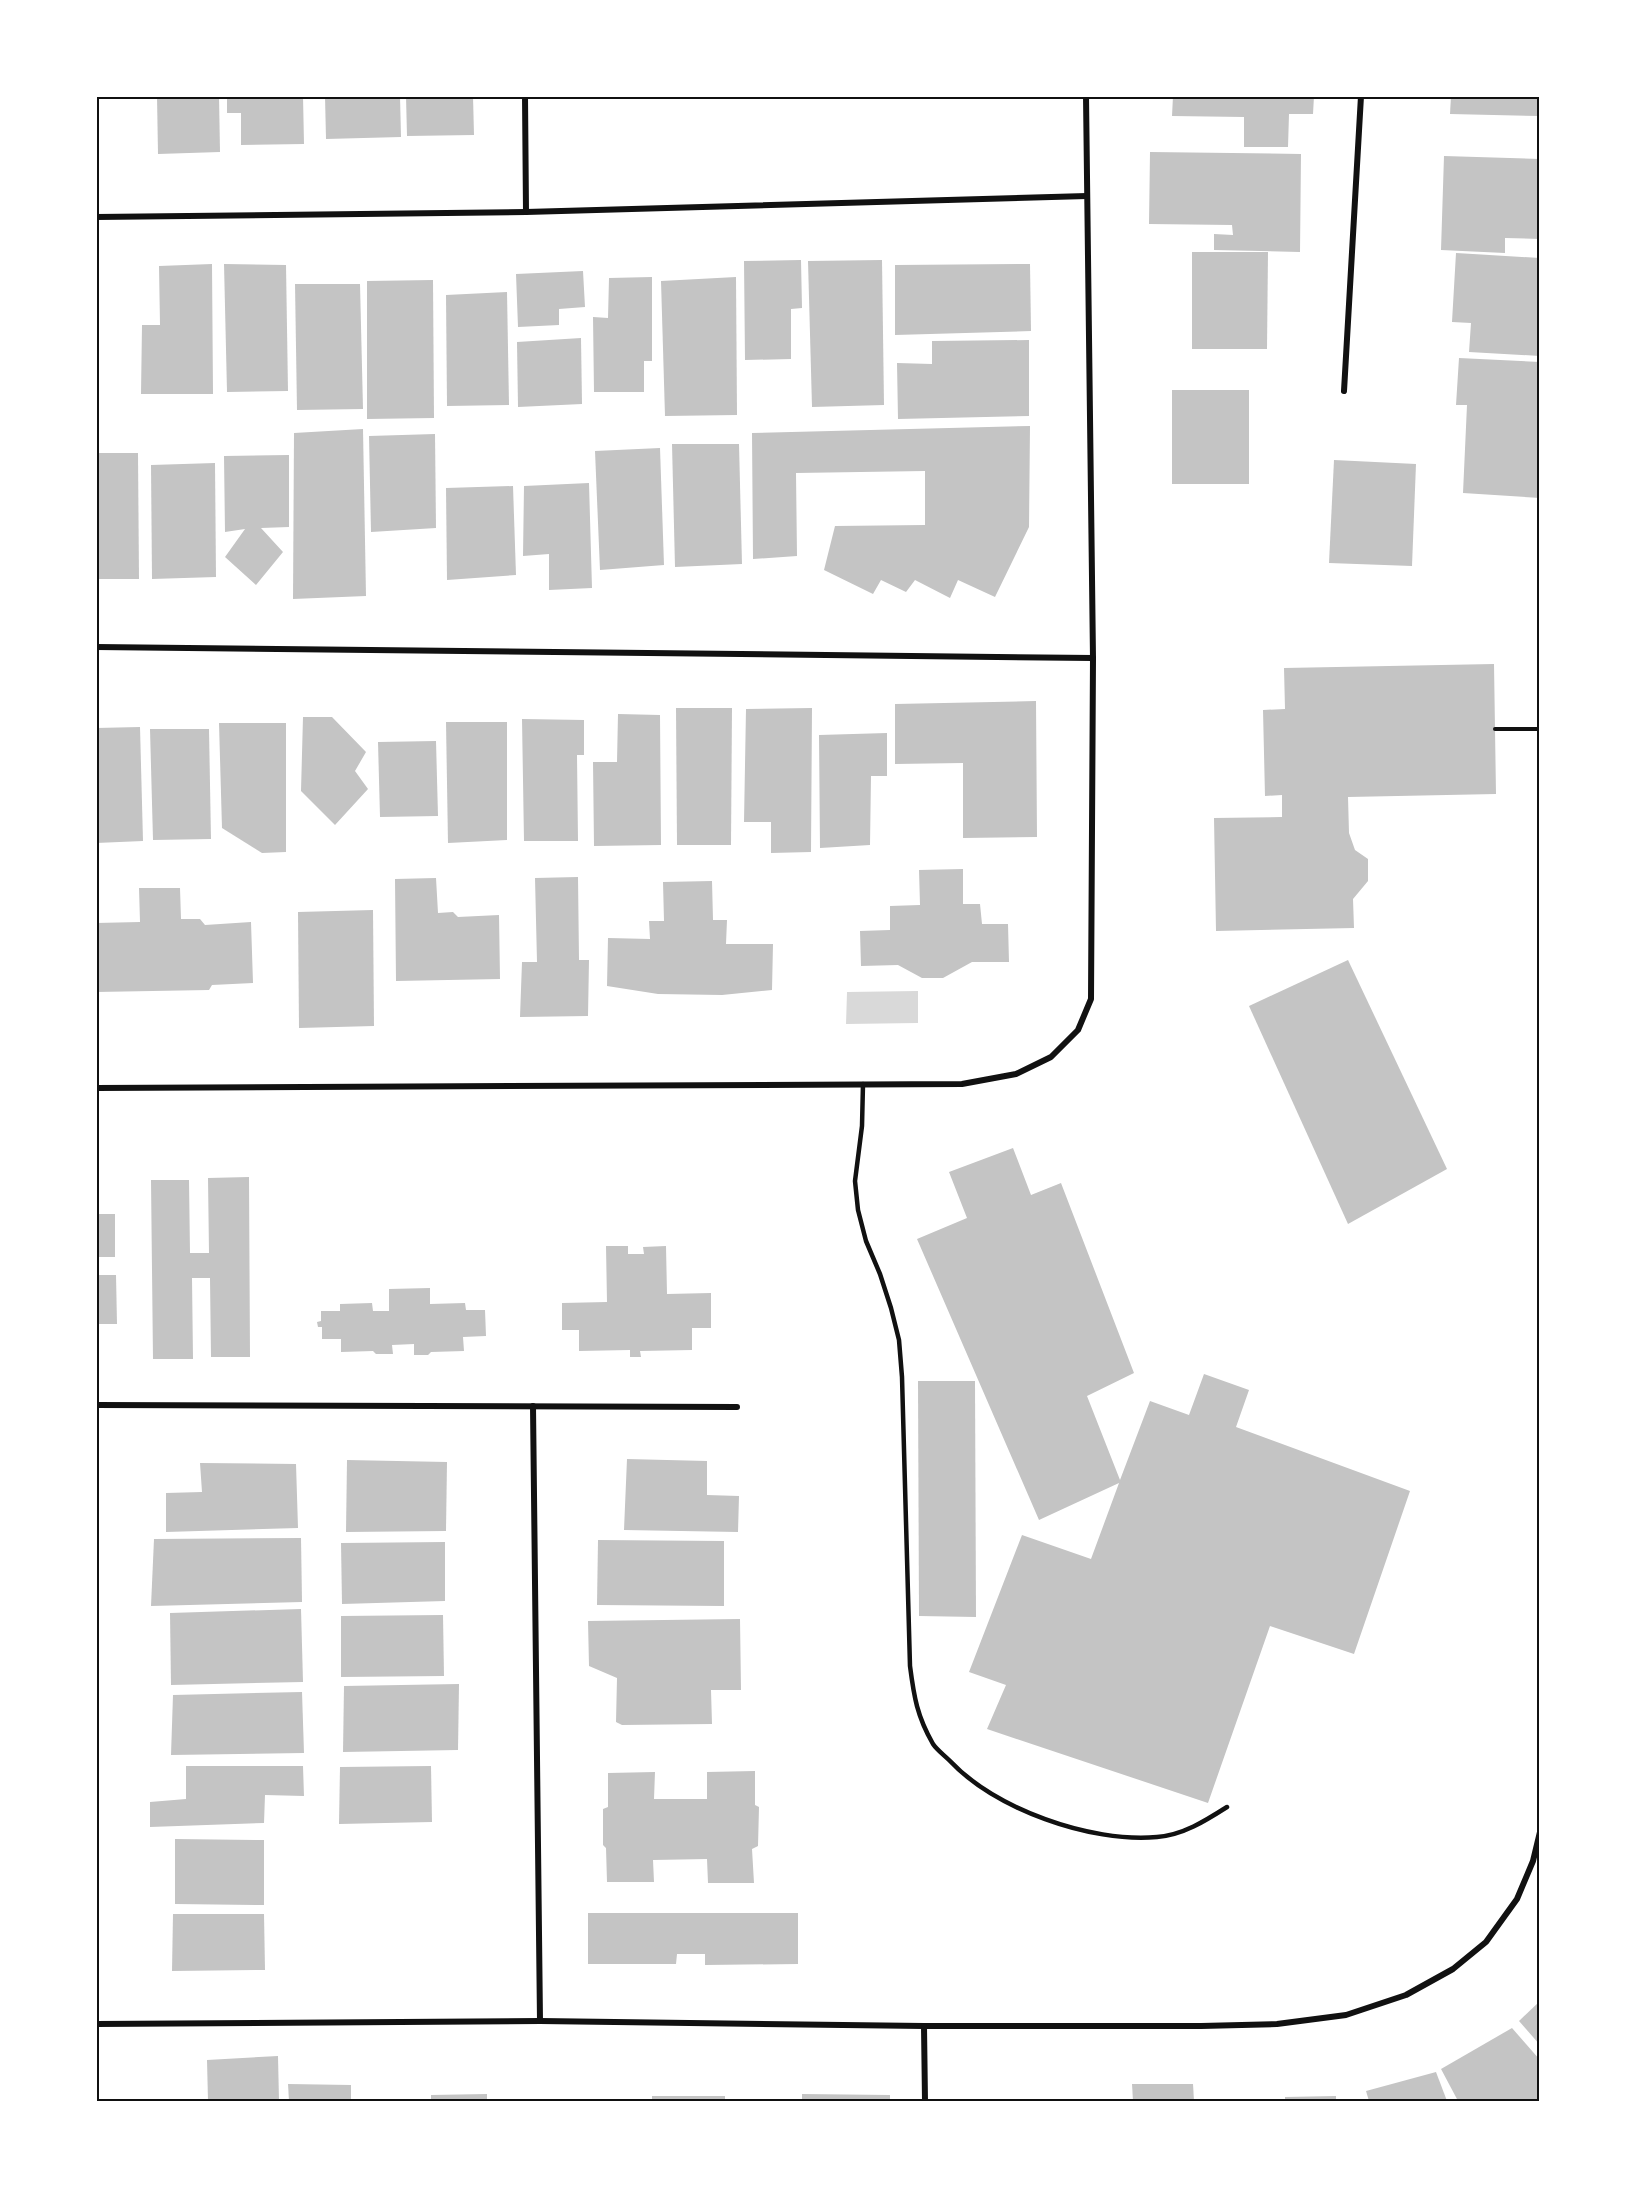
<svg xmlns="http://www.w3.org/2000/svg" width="1636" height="2197" font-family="Figtree,sans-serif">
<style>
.water{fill:#d9d9d9}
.building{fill:#c4c4c4}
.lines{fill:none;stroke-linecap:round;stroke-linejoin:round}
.path{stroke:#111;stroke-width:4}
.service{stroke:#111;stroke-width:4.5}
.minor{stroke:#111;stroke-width:6}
.neatline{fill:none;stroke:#111;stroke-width:2}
</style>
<rect width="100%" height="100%" fill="#fff"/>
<path class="water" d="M918 991V1023L846 1024 847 992Z"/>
<g class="building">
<path d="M157 96H219L220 152 158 154Z"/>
<path d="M227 96H303L304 144 241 145V113H227Z"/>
<path d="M325 96H400L401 137 326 139Z"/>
<path d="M406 96H473L474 135 407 136Z"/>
<path d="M1173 96H1314L1313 114H1289L1288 147H1244V117L1172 116Z"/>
<path d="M1451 96H1540V116L1450 114Z"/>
<path d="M1150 152 1301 154 1300 252 1214 250V234L1233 235 1232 225 1149 224Z"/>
<path d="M1444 156 1540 159V239L1505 238V253L1441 250Z"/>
<path d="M1192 252H1268L1267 349H1192Z"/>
<path d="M1456 253 1540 258V356L1469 352 1471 323 1452 322Z"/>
<path d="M801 260 802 308 791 309V359L745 360 744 261Z"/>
<path d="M882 260 884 405 812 407 808 261Z"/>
<path d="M212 264 213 394H141L142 325H160L159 266Z"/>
<path d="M224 264 286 265 288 391 227 392Z"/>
<path d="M1030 264 1031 331 895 335V265Z"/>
<path d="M583 271 585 307 559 309V325L518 327 516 274Z"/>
<path d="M652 277V361H644V392H594L593 317 608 318 609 278Z"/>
<path d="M736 277 737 415 665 416 661 281Z"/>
<path d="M433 280 434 418 367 419V281Z"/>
<path d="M295 284H360L363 409 297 410Z"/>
<path d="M507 292 509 405 447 406 446 295Z"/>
<path d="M581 338 582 404 518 407 517 342Z"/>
<path d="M1029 340V416L898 419 897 363 932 364V341Z"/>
<path d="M1459 358 1540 362V498L1463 493 1467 405H1456Z"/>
<rect x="1172" y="390" width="77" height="94"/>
<path d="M1030 426 1029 527 995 597 958 580 950 598 915 580 906 592 881 580 873 594 824 570 835 526 925 525V471L796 473 797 556 753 559 752 433Z"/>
<path d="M363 429 366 596 293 599 294 433Z"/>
<path d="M435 434 436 528 371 532 369 436Z"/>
<path d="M672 444H739L742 564 675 567Z"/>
<path d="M660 448 664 565 600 570 595 451Z"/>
<path d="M96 453H138L139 579H96Z"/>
<path d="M289 455V527L261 528 283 552 256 585 225 557 245 529 225 532 224 456Z"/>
<path d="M1334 460 1416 464 1412 566 1329 563Z"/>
<path d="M215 463 216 577 152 579 151 465Z"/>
<path d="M589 483 592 588 549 590V554L523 556 524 486Z"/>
<path d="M513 486 516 575 447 580 446 488Z"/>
<path d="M1494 664 1496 794 1348 797 1349 833 1355 850 1368 859V881L1353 899 1354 928 1216 931 1214 818 1282 817V795L1265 796 1263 710 1285 709 1284 668Z"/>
<path d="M1036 701 1037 837 963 838V763L895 764V704Z"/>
<path d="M676 708H732L731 845H677Z"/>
<path d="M812 708 811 852 771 853V822H744L746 709Z"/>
<path d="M618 714 660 715 661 845 594 846 593 762H617Z"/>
<path d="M303 717H332L366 752 355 771 368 789 335 825 301 791Z"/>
<path d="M522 719 584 720V755H577L578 841H524Z"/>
<path d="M446 722H507V840L448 843Z"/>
<path d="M219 723H286V852L262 853 222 828Z"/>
<path d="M140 727 143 841 96 843V728Z"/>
<path d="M150 729H209L211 839 153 840Z"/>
<path d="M887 733V776H871L870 845 820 848 819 735Z"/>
<path d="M436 741 438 816 380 817 378 742Z"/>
<path d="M963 869V904H980L982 924H1008L1009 962H972L943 978H922L898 965 861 966 860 931 890 930V906L920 905 919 870Z"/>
<path d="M578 877 579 960H589L588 1016 520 1017 522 962H537L535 878Z"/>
<path d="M436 878 438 913 453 912 458 917 499 915 500 979 396 981 395 879Z"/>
<path d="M712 881 713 920H727L726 944H773L772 990 722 995 658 994 607 986 608 938 650 939 649 921H664L663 882Z"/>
<path d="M139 888H180L181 919H200L205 925 251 922 253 983 212 985 209 990 96 992V923L140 922Z"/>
<path d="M373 910 374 1026 299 1028 298 912Z"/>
<path d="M1348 960 1447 1169 1348 1224 1249 1006Z"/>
<path d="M1013 1148 1031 1195 1061 1183 1134 1373 1087 1396 1120 1480 1150 1401 1189 1415 1204 1374 1249 1390 1236 1427 1410 1491 1354 1654 1270 1626 1208 1803 987 1729 1006 1685 969 1672 1022 1535 1091 1559 1119 1483 1039 1520 917 1239 967 1218 949 1172Z"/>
<path d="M249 1177 250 1357H211L210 1278H192L193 1359H153L151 1180H189L190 1253H209L208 1178Z"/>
<rect x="96" y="1214" width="19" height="43"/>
<path d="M606 1246H628V1254H644L643 1247 666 1246 667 1294 711 1293V1328H692V1350L640 1351 641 1357H630V1350L579 1351V1330H562V1303L607 1302Z"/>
<path d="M96 1275H116L117 1324H96Z"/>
<path d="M430 1288V1304L465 1303 466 1310H485L486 1336 463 1337 464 1351 431 1352 428 1355H414V1344L392 1345 393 1354H376L373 1351 341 1352V1339H322V1327H318L317 1322 321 1321V1311H340V1304L372 1303 373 1311H389V1289Z"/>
<path d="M918 1381H975L976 1617 919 1616Z"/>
<path d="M627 1459 707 1461V1495L739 1496 738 1532 624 1530Z"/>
<path d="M347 1460 447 1462 446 1531 346 1532Z"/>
<path d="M200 1463 296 1464 298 1528 166 1532V1493L202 1492Z"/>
<path d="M301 1538 302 1602 151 1606 154 1539Z"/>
<path d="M598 1540 724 1541V1606L597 1605Z"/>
<path d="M445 1542V1601L342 1604 341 1543Z"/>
<path d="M301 1609 303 1682 171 1685 170 1613Z"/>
<path d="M443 1615 444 1676 341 1677V1616Z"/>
<path d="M740 1619 741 1690H711L712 1724 622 1725 616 1722 617 1678 589 1666 588 1621Z"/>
<path d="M459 1684 458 1750 343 1752 344 1686Z"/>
<path d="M302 1692 304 1753 171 1755 173 1695Z"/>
<path d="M186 1766H303L304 1796 265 1795 264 1823 150 1827V1802L186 1799Z"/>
<path d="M431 1766 432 1822 339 1824 340 1767Z"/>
<path d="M755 1771V1805L759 1807 758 1846 752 1849 754 1883H708L707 1859 653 1860 654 1882H607L606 1848 603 1845V1809L608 1807V1773L655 1772 654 1799H707V1772Z"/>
<path d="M175 1839 264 1840V1905L175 1904Z"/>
<path d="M588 1913H798V1964L705 1965V1954H677L676 1964H588Z"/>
<path d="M173 1914H264L265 1970 172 1971Z"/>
<path d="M1540 2001V2045L1519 2021Z"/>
<path d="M1512 2028 1540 2060V2101H1458L1441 2069Z"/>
<path d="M278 2056 279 2101H208L207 2060Z"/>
<path d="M1436 2072 1447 2101H1369L1366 2091Z"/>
<path d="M288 2084 351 2085V2101H289Z"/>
<path d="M1132 2084H1193L1194 2101H1133Z"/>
<path d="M487 2094V2101H431V2095Z"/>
<path d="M802 2094 890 2095V2101H802Z"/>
<rect x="652" y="2096" width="73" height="5"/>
<path d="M1336 2096V2101H1285V2097Z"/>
</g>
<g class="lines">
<path class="path" d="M1495 729H1538"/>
<path class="service" d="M863 1084 862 1126 855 1181 858 1210 866 1241 880 1274 891 1308 899 1340 902 1377 910 1666C914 1697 917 1716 933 1744 937 1750 944 1755 949 1760 995 1809 1090 1843 1157 1837 1183 1835 1205 1821 1227 1807"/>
<g class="minor">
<path d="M525 96 526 212"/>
<path d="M96 217 526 212 1087 196"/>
<path d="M1344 391 1361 96"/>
<path d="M96 647 1093 658"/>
<path d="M96 1088 962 1084 1016 1074 1051 1057 1078 1030 1091 999 1093 658 1086 96"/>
<path d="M96 1405 737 1407"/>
<path d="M533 1406 540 2021"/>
<path d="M96 2024 540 2021 924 2026H1201L1277 2024 1346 2015 1406 1995 1453 1969 1486 1942 1517 1899 1533 1861 1540 1832"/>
<path d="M924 2026 925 2101"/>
</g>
</g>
<rect width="1636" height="2197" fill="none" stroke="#ffffff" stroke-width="195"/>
<rect x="98" y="98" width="1440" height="2002" class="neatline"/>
</svg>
